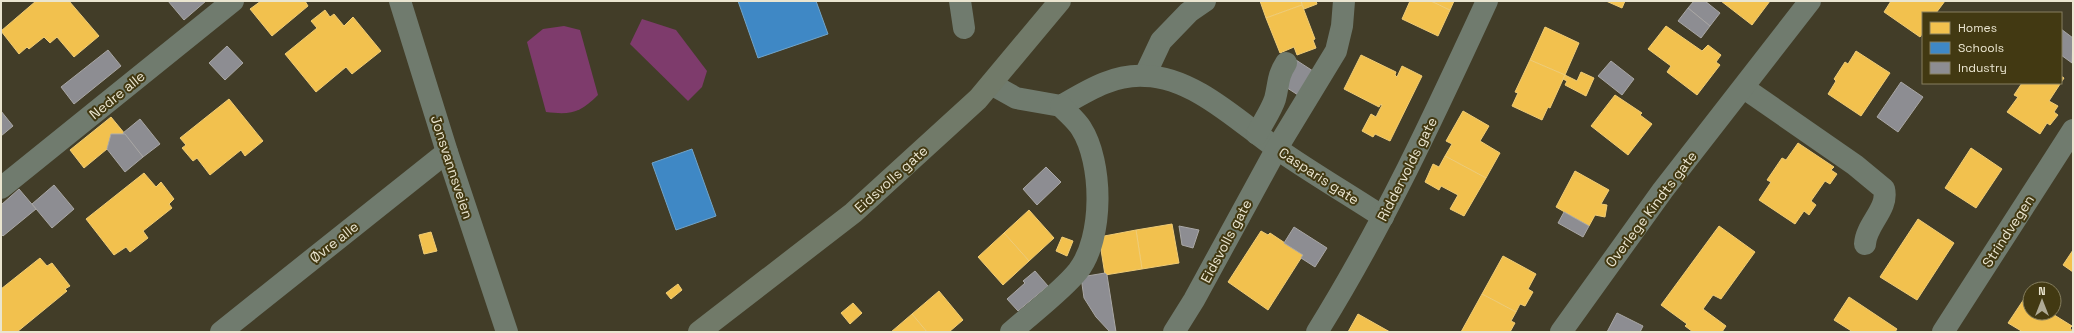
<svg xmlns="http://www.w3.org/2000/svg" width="2074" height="333" font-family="'Space Grotesk',sans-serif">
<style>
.green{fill:#7e3b6c}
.homes{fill:#f2c14e;stroke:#f0cc75}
.schools{fill:#3f88c5;stroke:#72a4c8}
.industry{fill:#8d8d92;stroke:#a9a7a5}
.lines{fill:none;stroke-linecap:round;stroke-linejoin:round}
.minor{stroke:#707b6e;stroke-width:22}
.major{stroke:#717a69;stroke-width:22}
.labels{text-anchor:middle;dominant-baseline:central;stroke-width:4;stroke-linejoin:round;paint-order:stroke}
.street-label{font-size:14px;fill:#eae5d0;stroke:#423912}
</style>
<rect width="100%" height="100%" fill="#423d28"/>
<g class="green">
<path d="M642 19 676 30 707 71 702 87 688 101 630 44Z"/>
<path d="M564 26 580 30 598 95C580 113 571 115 546 112L527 42 543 29Z"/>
</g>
<g class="homes">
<path d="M36 1H69L99 36 74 57 57 37 50 43 44 37 29 49 27 47 19 54 1 31Z"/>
<path d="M261 1H305L308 6 272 36 250 9Z"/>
<path d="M1260 1H1301L1302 5 1266 18Z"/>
<path d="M1301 1H1316L1317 4 1304 9Z"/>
<path d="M1410 1H1431L1450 10 1438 36 1402 19Z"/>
<path d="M1431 1H1454L1450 10Z"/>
<path d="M1606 1H1625L1622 8Z"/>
<path d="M1721 1H1770L1752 25Z"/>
<path d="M1891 1H1945L1936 13H1923V33L1920 37 1884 12Z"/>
<path d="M1302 5 1315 39 1313 40 1316 48 1297 55 1294 47 1280 53 1266 18Z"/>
<path d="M325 10 330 17 334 14 344 26 353 17 381 51 352 74 346 67 316 92 285 54 317 28 311 21Z"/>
<path d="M1666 26 1702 51 1708 45 1721 55 1716 62 1720 65 1697 95 1667 72 1671 66 1648 49Z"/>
<path d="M1545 27 1579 43 1565 75 1530 60Z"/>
<path d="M1856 51 1890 73 1861 116 1828 94 1836 81 1834 79 1845 62 1848 64Z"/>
<path d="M1361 55 1396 72 1395 75 1397 77 1402 66 1422 76 1390 141 1375 134 1373 137 1362 131 1371 114 1376 117 1382 105 1381 104 1379 107 1344 89Z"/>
<path d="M1530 60 1565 75 1550 108 1548 107 1542 120 1512 106 1518 93 1515 92Z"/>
<path d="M1581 72 1594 78 1586 96 1565 85 1567 81 1563 79 1565 75 1577 81Z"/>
<path d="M2061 76 2064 78 2049 101 2058 106 2054 112 2058 115 2050 125 2047 123 2040 134 2007 112 2018 97 2014 95 2022 83H2061Z"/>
<path d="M1615 95 1642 113 1640 115 1652 124 1628 155 1591 126Z"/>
<path d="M229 99 263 141 245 156 241 150 210 175 197 158 193 161 182 148 186 145 180 138Z"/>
<path d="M1463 111 1489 126 1480 141 1500 153 1486 178 1445 156 1452 144 1446 141Z"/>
<path d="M111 117 125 134H111L107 149 84 168 70 150Z"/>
<path d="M1798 143 1834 167 1831 170 1837 174 1830 184 1825 181 1811 201 1816 205 1809 215 1804 211 1795 224 1759 200 1771 182 1767 180 1782 158 1786 160Z"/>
<path d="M1971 148 2002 169 1976 208 1945 188Z"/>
<path d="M1445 156 1486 178 1464 216 1450 209 1458 195 1441 186 1439 190 1425 182 1433 164 1439 167Z"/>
<path d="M1575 171 1609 190 1601 204 1607 205 1605 217 1595 215 1589 226 1556 207Z"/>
<path d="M144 173 156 187 161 182 174 199 169 204 172 208 143 231 148 238 130 252 126 247 114 255 86 219Z"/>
<path d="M1029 210 1054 238 1029 261 1004 233Z"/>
<path d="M1918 219 1954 243 1917 300 1880 277Z"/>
<path d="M1172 224 1179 263 1142 269 1136 230Z"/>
<path d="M1719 226 1755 252 1721 299 1713 295 1703 309 1726 326 1722 332H1693L1685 326 1687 324 1661 305Z"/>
<path d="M1136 230 1142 269 1105 275 1099 237Z"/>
<path d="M1261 231 1268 235 1270 233 1303 255 1268 310 1228 282Z"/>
<path d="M431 232 437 251 424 254 419 235Z"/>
<path d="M1004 233 1029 261 1003 285 978 257Z"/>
<path d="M1062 237 1073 241 1067 256 1056 251Z"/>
<path d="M2073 250V272L2063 265Z"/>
<path d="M1503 256 1536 274 1528 289 1533 292 1525 306 1520 304 1516 312 1482 294Z"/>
<path d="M40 258 47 266 52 263 70 286 65 289 67 291 17 332H1V289Z"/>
<path d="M678 284 682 290 671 299 666 293Z"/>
<path d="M939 291 963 320 949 332H927L912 314Z"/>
<path d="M1482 294 1516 312 1511 321 1515 323 1510 332H1461Z"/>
<path d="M1849 297 1897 329 1895 332H1853L1834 320Z"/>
<path d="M2024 299 2030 303V313H2051L2072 326 2070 328 2073 332H2023L2008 323Z"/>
<path d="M853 303 862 313 850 324 841 313Z"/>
<path d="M912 314 927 332H891Z"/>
<path d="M1358 314 1390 332H1348Z"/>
</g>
<g class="schools">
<path d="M738 1H816L828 34 758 58Z"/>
<path d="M692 149 716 216 676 230 652 163Z"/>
</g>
<g class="industry">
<path d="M168 1H206L184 20Z"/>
<path d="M1694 1H1705L1720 13 1710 26 1688 8Z"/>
<path d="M1688 8 1710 26 1701 38 1678 21Z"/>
<path d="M2061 29 2073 38 2072 63 2061 55Z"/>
<path d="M227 46 243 63 225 80 209 63Z"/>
<path d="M108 50 121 66 74 104 61 87Z"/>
<path d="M1296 60 1313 71 1298 95 1281 84Z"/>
<path d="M1611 61 1634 79 1622 95 1598 76Z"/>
<path d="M1901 82 1923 97 1898 132 1877 117Z"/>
<path d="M1 111 13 126 1 136Z"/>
<path d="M140 119 160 144 143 157 123 133Z"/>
<path d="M111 134H125L143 157 125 172 107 149Z"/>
<path d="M1046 167 1061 182 1037 205 1023 189Z"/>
<path d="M54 185 74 209 52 228 32 204Z"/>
<path d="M19 189 36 209 3 236 1 234V205Z"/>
<path d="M1564 212 1589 226 1583 237 1558 223Z"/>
<path d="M1179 226 1199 230 1193 248 1182 245Z"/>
<path d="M1294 227 1327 248 1315 267 1301 258 1303 255 1284 243Z"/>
<path d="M1035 271 1048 286 1018 311 1007 299 1025 283 1023 281Z"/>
<path d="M1105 273 1107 275 1116 332H1110L1096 317 1084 298 1081 277Z"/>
<path d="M1617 313 1643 326 1640 332H1607Z"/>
</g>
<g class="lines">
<g class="minor">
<path d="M400 1 447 152 507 332"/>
<path d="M960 1 964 28"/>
<path d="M1145 75 1161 41 1189 12 1205 1"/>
<path d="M991 84 1016 98 1061 106C1087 91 1113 74 1145 76 1193 77 1238 121 1276 148 1310 172 1348 194 1383 217"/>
<path d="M1744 88 1855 165 1884 189C1889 209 1866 224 1865 244"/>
<path d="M1257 134C1263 122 1271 111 1275 99 1279 84 1277 77 1286 63"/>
<path d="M1 188 233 1"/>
<path d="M221 332 447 152"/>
<path d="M1011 332C1031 314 1062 291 1078 271 1104 238 1103 162 1081 128 1076 120 1067 113 1061 106"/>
<path d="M1174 332 1194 300 1277 148 1336 51 1342 26 1344 1"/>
<path d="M1317 332C1383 226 1435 114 1487 1"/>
<path d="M1561 332 1663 190 1810 1"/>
<path d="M1943 332 2073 130"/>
</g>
<path class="major" d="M699 332 853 213 978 99 1060 1"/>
</g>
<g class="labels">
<g class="street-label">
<text transform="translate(117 95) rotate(-39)">Nedre alle</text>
<text transform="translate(452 167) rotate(72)">Jonsvannsveien</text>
<text transform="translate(1407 169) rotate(-63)">Riddervolds gate</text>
<text transform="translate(1319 176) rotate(33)">Casparis gate</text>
<text transform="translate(891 179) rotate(-42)">Eidsvolls gate</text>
<text transform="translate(1651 209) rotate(-53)">Overlege Kindts gate</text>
<text transform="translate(2008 231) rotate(-57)">Strindvegen</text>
<text transform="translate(1226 241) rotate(-62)">Eidsvolls gate</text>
<text transform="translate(334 242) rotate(-38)">Øvre alle</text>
</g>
</g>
<rect width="2074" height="333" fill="none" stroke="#eae5d0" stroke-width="4"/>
<rect x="1922" y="12" width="140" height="72" fill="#423912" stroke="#857e5e"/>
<rect x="1930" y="22" width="20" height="12" fill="#f2c14e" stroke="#857e5e"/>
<text x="1958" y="32" font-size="12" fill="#eae5d0">Homes</text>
<rect x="1930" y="42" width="20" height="12" fill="#3f88c5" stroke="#857e5e"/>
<text x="1958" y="52" font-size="12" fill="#eae5d0">Schools</text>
<rect x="1930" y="62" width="20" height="12" fill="#8d8d92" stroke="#857e5e"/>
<text x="1958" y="72" font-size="12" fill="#eae5d0">Industry</text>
<g transform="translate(2042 301)"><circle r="19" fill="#423912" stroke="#857e5e"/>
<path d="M0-3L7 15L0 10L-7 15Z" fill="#afaa95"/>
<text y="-6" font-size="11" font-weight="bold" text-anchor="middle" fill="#eae5d0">N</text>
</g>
</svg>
